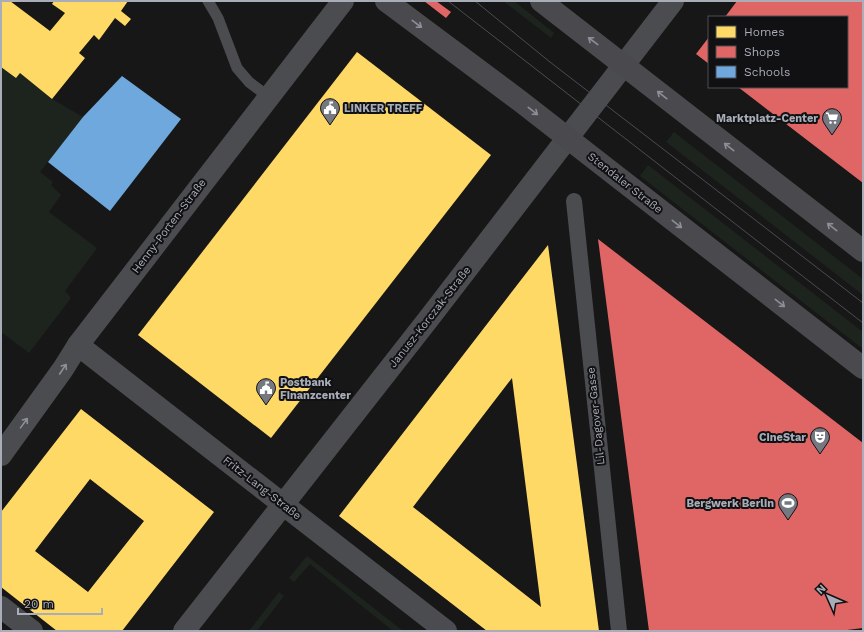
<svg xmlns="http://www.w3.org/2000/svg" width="864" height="632" font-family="'Work Sans',sans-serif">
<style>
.green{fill:#1d241e}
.homes{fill:#ffd966;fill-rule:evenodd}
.shops{fill:#e06666}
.schools{fill:#6fa8dc}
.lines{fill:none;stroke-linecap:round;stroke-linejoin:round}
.service{stroke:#4b4c50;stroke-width:11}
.pedestrian{stroke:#4b4c50;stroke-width:16}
.minor{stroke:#4b4c50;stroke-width:22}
.tertiary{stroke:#4b4c50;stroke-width:22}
.secondary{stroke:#4a4a4e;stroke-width:22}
.tram{stroke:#4b4c4f;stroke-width:1}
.oneway{stroke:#8c8f98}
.oneway2{stroke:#8c9099}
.labels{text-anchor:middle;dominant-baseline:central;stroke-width:4;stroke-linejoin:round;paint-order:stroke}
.poi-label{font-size:11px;font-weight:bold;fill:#a8adb8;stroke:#111113;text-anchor:end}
.street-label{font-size:11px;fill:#a8adb8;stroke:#111113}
</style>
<rect width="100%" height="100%" fill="#171717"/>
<g class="green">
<path d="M503 1H514L554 33 551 38Z"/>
<path d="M1 67 16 78 20 73 52 99 83 117 40 172 53 182 51 185 61 195 49 212 97 248 65 291 71 298 29 353 1 332Z"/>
<path d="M674 132 863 279V295L666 142Z"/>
<path d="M648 165 863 332V349L640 176Z"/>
<path d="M307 556 403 631H393L310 564 294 582 289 578Z"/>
<path d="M279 592 284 596 257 631H249Z"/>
</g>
<g class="homes">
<path d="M1 1H10L50 31 65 13 52 4 54 1H128L121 11 131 19 125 26 115 18 99 40 94 35 79 53 85 58 52 99 20 73 16 78 1 67Z"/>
<path d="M357 52 491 155 271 438 138 335Z"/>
<path d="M548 245 599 631H487L339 516ZM512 378 541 607 413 507Z"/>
<path d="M81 409 214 512 122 631H57L1 587V512ZM90 479 144 521 88 592 35 551Z"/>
</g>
<g class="shops">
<path d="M424 1H436L451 12 446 18Z"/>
<path d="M737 1H863V183L738 87H847V17H725Z"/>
<path d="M709 37V64L696 54Z"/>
<path d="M598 239 863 443V628L839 631H649Z"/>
</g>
<path class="schools" d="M122 76 181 119 110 211 48 162 83 117Z"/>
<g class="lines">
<path class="service" d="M208 1 218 18 237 68 249 82 269 97"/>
<path class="pedestrian" d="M574 201 619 631"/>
<g class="minor">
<path d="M78 345 446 631"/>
<path d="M1 455 63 369 78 345 343 1"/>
<path d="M1 607 32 631"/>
</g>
<path class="tertiary" d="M184 631 430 317 673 1"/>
<g class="secondary">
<path d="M386 1 520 101 863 368"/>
<path d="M541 1 863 251"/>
</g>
<g class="tram">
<path d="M448 1 863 323"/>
<path d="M475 1 550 62 863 303"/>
</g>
</g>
<defs><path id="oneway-shaft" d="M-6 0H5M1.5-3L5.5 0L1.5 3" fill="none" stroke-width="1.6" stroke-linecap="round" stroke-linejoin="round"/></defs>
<g class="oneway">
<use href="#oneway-shaft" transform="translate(417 24) rotate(37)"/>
<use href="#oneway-shaft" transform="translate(593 41) rotate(-143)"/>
<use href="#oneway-shaft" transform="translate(662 95) rotate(-142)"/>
<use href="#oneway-shaft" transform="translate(533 111) rotate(38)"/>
<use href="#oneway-shaft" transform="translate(729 147) rotate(-142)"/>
<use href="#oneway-shaft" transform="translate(677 224) rotate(38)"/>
<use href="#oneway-shaft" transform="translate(832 227) rotate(-142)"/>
<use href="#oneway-shaft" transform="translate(780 303) rotate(38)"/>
</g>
<g class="oneway2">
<use href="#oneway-shaft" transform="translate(63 369) rotate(-56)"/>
<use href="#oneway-shaft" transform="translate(24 423) rotate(-54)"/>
</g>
<defs>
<g id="civic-pin" transform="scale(1)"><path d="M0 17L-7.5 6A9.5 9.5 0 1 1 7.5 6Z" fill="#757880" stroke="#111113"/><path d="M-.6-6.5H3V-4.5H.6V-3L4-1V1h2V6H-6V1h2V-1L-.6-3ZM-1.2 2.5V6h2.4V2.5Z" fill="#fff"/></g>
<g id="supermarket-pin" transform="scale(1)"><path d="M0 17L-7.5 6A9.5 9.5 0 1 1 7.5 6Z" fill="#757880" stroke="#111113"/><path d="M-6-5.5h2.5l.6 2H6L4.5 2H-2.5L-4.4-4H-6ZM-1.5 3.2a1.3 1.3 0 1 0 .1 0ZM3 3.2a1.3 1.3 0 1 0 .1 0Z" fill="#fff"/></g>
<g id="theatre-pin" transform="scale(1)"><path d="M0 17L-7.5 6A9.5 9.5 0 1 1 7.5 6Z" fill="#757880" stroke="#111113"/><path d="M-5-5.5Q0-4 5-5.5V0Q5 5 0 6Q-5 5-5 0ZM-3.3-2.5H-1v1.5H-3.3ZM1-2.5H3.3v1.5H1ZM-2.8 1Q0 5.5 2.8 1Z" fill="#fff"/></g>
<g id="stadium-pin" transform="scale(1)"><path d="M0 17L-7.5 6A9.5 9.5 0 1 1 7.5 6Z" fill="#757880" stroke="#111113"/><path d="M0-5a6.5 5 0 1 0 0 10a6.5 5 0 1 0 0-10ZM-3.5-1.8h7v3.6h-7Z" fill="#fff"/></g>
</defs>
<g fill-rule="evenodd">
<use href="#civic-pin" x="330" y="108"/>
<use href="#supermarket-pin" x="832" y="118"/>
<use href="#civic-pin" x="266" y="388"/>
<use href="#theatre-pin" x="820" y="437"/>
<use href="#stadium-pin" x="788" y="503"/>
</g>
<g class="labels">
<g class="poi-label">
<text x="344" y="108" text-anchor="start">LINKER TREFF</text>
<text x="818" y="118">Marktplatz-Center</text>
<text x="280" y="382" text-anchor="start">Postbank<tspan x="280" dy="13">Finanzcenter</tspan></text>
<text x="806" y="437">CineStar</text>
<text x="774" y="503">Bergwerk Berlin</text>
</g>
<g class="street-label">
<text transform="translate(625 183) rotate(38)">Stendaler Straße</text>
<text transform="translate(169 226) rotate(-53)">Henny-Porten-Straße</text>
<text transform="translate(430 317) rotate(-52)">Janusz-Korczak-Straße</text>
<text transform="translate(596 416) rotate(-96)">Lil-Dagover-Gasse</text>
<text transform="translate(262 488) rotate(38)">Fritz-Lang-Straße</text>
</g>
</g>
<rect width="864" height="632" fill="none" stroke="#a8adb8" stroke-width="4"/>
<rect x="708" y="16" width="140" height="72" fill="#111113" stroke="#4d4f55"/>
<rect x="716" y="26" width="20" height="12" fill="#ffd966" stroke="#4d4f55"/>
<text x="744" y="36" font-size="12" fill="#a8adb8">Homes</text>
<rect x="716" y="46" width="20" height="12" fill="#e06666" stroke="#4d4f55"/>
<text x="744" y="56" font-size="12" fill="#a8adb8">Shops</text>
<rect x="716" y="66" width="20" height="12" fill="#6fa8dc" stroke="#4d4f55"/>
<text x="744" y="76" font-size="12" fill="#a8adb8">Schools</text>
<g transform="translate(828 596) rotate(315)" stroke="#111113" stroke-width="3" paint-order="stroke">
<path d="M0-3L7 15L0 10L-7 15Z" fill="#a8adb8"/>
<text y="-6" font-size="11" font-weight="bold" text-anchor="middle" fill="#a8adb8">N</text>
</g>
<path d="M18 608v6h84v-6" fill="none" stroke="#a8adb8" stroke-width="2"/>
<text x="24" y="608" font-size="12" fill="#a8adb8" stroke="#111113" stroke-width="3" paint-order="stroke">20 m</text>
</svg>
